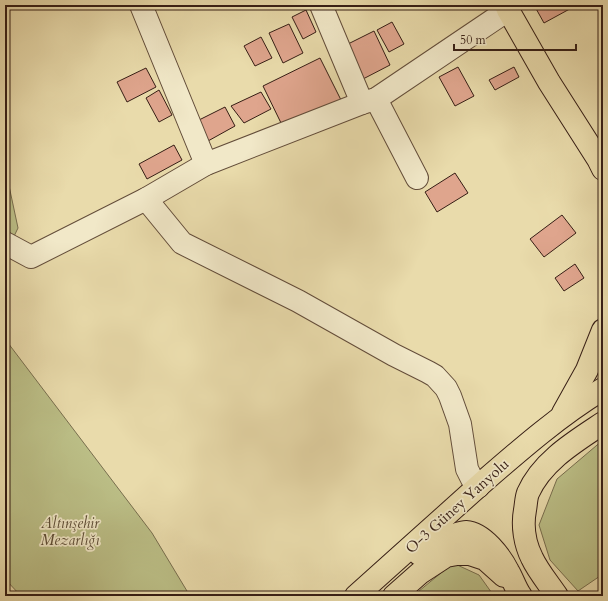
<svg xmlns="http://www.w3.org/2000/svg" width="608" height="601" font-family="Cardo,serif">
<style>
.green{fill:#bbbe86;stroke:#786e4e}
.building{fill:#dfa58d;stroke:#361e15}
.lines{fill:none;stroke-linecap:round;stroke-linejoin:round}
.minor-casing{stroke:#634d3a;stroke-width:24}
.major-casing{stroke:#361e15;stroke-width:24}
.minor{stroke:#f1e8c8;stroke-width:22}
.major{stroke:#e9dbab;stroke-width:22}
.labels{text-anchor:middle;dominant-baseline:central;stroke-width:3.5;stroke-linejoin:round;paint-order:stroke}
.street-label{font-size:15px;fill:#361e15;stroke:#f1e8c8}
.park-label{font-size:15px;font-style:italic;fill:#5e4e37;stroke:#f1e8c8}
</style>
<rect width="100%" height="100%" fill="#e9dbab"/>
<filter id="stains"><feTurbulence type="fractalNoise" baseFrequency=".005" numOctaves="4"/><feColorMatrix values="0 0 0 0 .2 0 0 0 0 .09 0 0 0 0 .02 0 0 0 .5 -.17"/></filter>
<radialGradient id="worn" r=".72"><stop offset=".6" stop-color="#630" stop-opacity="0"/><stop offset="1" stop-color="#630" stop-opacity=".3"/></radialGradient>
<g class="green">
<path d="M5 167 18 228 5 255Z"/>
<path d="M5 339 152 533 190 596H21L5 579Z"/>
<path d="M603 440V574L578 591 550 560 539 525 557 479Z"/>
<path d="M453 563 479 575 494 596H413Z"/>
</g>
<g class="building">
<path d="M534 5H577L544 23Z"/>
<path d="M306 10 316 32 303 39 292 17Z"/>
<path d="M392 22 404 44 389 52 377 30Z"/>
<path d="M289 24 303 53 283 63 269 33Z"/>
<path d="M374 31 390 65 363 79 346 45Z"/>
<path d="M261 37 272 58 255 66 244 46Z"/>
<path d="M320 58 341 100 282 125 263 86Z"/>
<path d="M458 67 474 96 455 106 439 77Z"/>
<path d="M514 67 519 77 495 90 489 80Z"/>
<path d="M146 68 156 87 127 102 117 82Z"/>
<path d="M159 90 172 115 159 122 146 98Z"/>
<path d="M261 92 271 109 244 123 231 106Z"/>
<path d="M225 107 235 126 208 141 199 120Z"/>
<path d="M174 145 182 160 147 179 139 164Z"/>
<path d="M455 173 468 193 437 212 425 192Z"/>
<path d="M562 215 576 233 544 257 530 239Z"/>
<path d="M575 264 584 278 564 291 555 278Z"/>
</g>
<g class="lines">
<g class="minor-casing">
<g id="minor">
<path d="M141 5 206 164"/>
<path d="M321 5 362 103"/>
<path d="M376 99 417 178"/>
<path d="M146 199 182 243 298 301 394 355 428 372 435 376 446 388 450 396 460 424 467 469 472 479 478 487"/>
<path d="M5 243 31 257 146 199 206 164 362 103 376 99 508 10"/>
</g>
</g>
<g class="major-casing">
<g id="major">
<path d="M506 5 508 10 549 82 598 159 603 169"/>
<path d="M563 413 587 370 603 330"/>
<path d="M419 554C431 544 441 537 457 534 460 533 463 532 466 532 483 533 501 557 508 571 513 579 515 588 521 596"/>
<path d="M356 596C398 558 441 520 483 482 521 449 560 415 603 389"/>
<path d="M394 596 420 573 446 556 457 554H470L485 559 504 576"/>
<path d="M557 596C549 584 538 571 532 558 525 544 522 526 525 510 526 505 526 498 528 493 542 461 576 441 603 423"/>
</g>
</g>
<use href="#minor" class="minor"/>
<use href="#major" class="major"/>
</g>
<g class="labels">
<g class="street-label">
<text transform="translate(457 506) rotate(-42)">O-3 Güney Yanyolu</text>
</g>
<g class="park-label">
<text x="70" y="523">Altınşehir<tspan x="70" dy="17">Mezarlığı</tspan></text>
</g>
</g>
<rect width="608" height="601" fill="none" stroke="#e9dbab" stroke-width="20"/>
<rect x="6" y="6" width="596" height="589" fill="none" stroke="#361e15" stroke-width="2"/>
<rect x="10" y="10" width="588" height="581" fill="none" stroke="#361e15"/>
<path d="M454 44v6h122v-6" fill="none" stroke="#361e15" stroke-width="2"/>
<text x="460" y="44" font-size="12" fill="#361e15" stroke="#f1e8c8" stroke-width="3" paint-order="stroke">50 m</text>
<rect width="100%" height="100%" filter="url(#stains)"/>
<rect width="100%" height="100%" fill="url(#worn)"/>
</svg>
